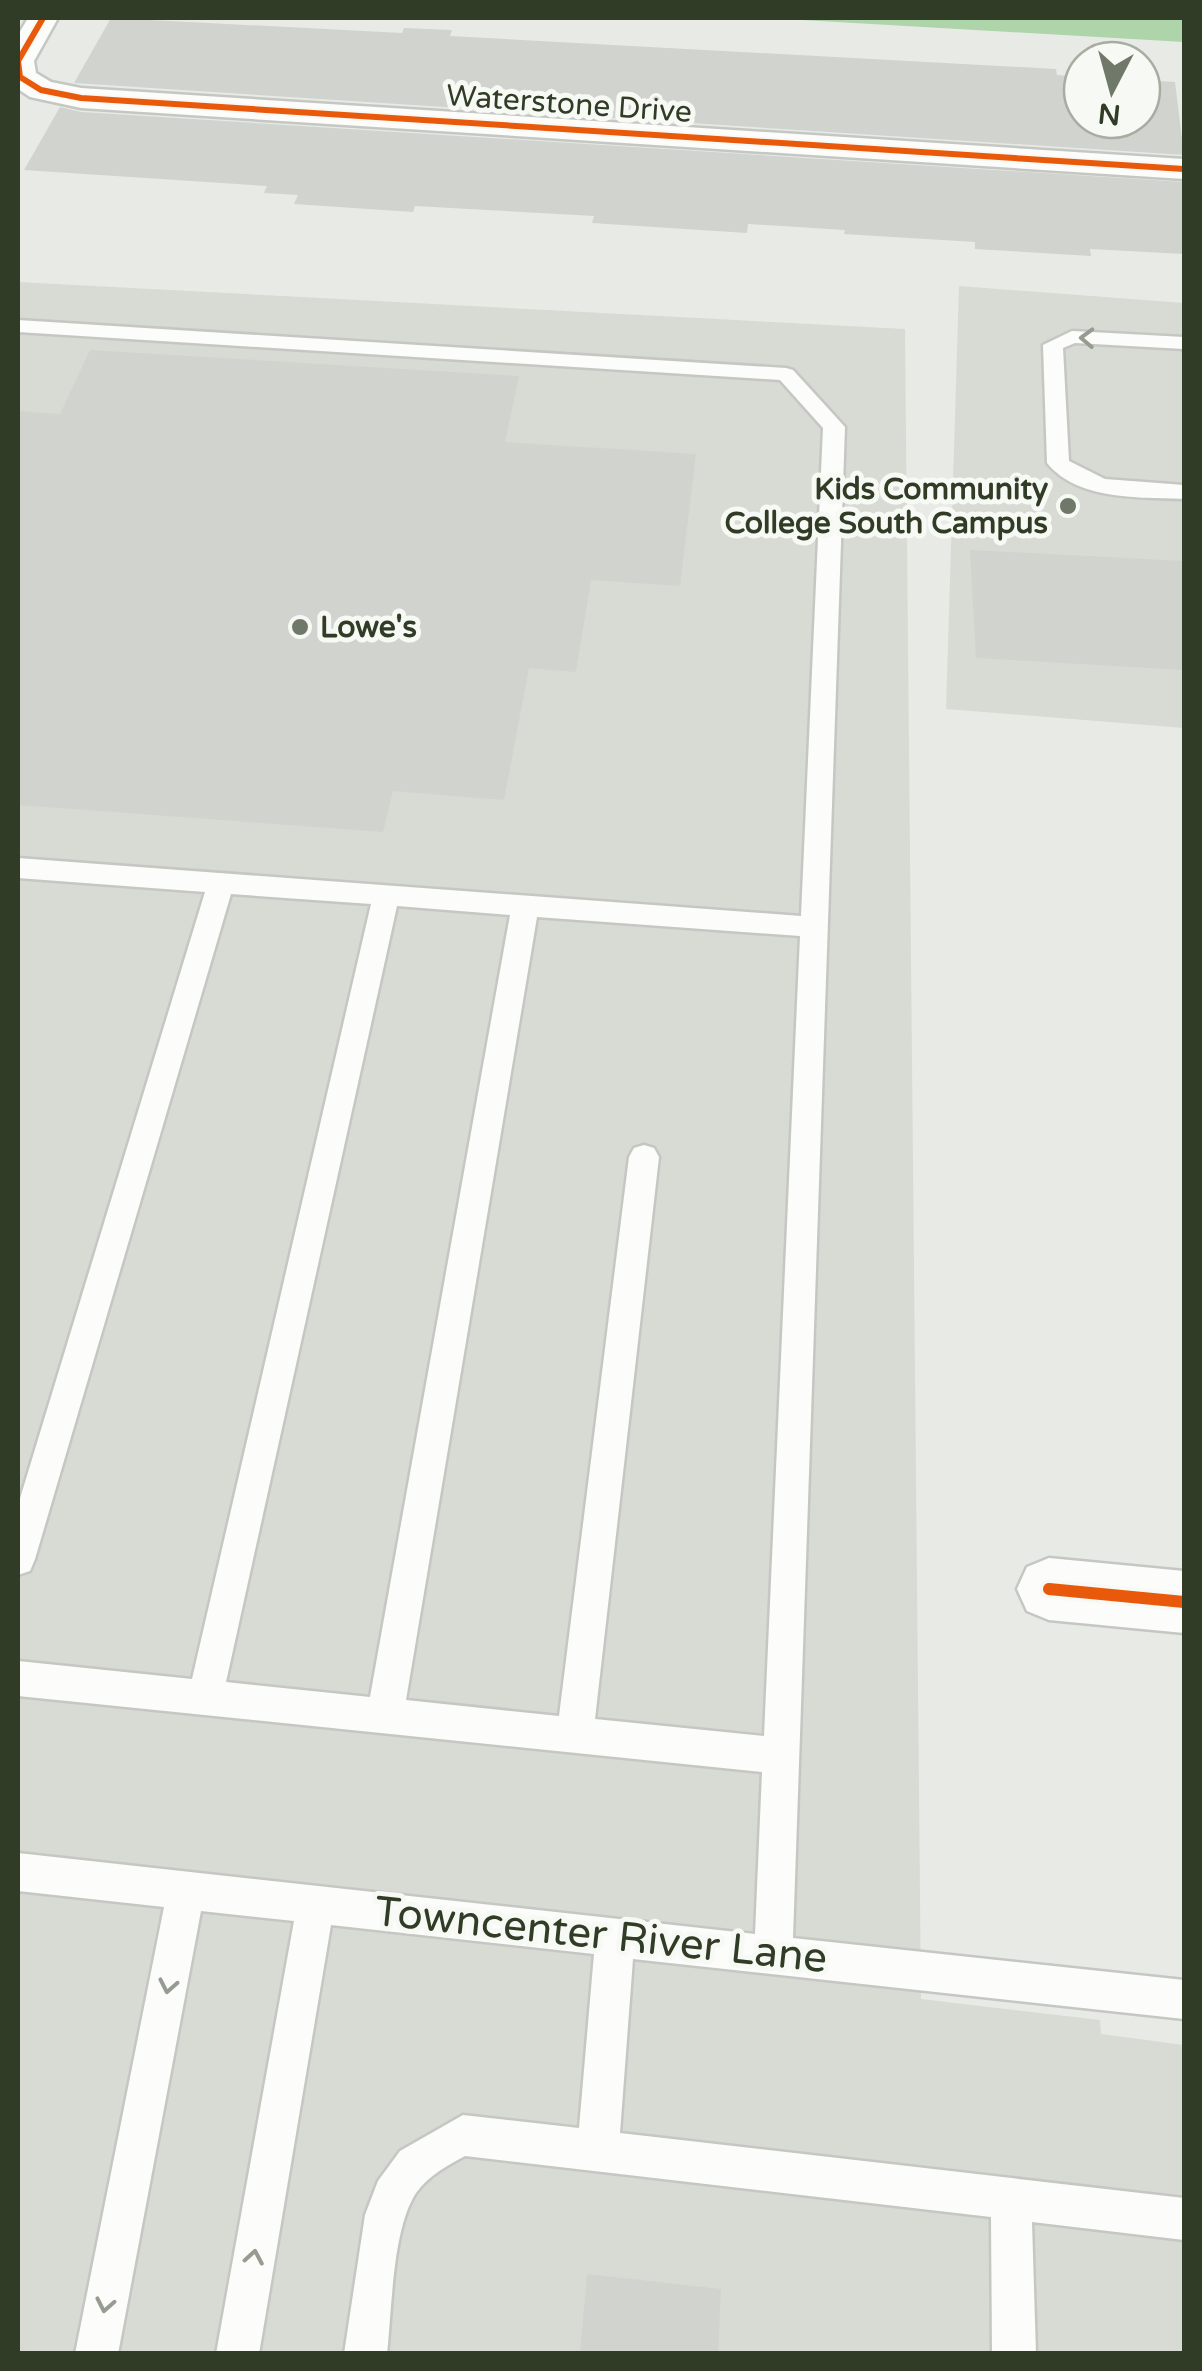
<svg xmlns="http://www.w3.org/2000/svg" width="1202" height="2371" font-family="'Varela Round',sans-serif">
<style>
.built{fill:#d8dbd4}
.water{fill:#aed4aa}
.building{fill:#d1d3ce}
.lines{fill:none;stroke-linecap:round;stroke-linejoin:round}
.lane-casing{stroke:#c5c7c3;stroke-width:5}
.street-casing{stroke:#c5c7c3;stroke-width:5}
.lane{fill:#fcfcfb;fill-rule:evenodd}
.street{fill:#fcfcfb;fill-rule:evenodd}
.cycleway-far1-casing{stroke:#f7f9f4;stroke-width:10}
.cycleway-casing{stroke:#f7f9f4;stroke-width:19}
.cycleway-far1{stroke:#e8590c;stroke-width:6}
.cycleway{stroke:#e8590c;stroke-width:12}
.oneway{stroke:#969c90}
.poi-dot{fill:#707969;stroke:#f7f9f4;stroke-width:4}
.labels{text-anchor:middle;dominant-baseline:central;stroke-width:10;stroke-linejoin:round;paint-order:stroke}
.far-street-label{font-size:30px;fill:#303c25;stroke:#f7f9f4}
.far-poi-label{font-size:30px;font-weight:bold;fill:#303c25;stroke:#f7f9f4;text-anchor:end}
.near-street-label{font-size:42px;fill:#303c25;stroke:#f7f9f4}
</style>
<rect width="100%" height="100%" fill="#e8eae6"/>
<g class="built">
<path d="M18 282 905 329 921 1999 1100 2020 1101 2034 1184 2045V2353H18Z"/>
<path d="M959 286 1184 303V728L946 709Z"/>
</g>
<path class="water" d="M768 18H1184V42Z"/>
<g class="building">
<path d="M111 18 402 33 404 28 452 30 450 36 540 41 1056 69 1057 75 1082 77V120H1142V80L1175 82 1184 155 74 83Z"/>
<path d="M60 107 81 112 1184 182V254L1090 249 1091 256 975 249V242L844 234 845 230 748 224 747 233 592 223 594 216 415 206 413 212 294 204 298 195 264 193 267 186 24 170Z"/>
<path d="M90 350 519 376 505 442 696 454 680 586 591 580 576 672 529 668 504 800 393 791 383 832 18 805V411L60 414Z"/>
<path d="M970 550 1184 561V670L976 658Z"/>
<path d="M587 2274 721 2289 718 2354H580Z"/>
</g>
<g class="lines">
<g class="lane-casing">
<g id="lane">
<path d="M18 320 786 368 793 370 845 427 793 1938 1184 1980V2019L633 1959 620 2133 1184 2198V2240L1032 2222 1036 2354H992L991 2217 465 2156C448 2165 428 2176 416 2193 392 2230 392 2310 387 2354H344L365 2215 378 2181 400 2151 463 2115 579 2128 594 1954 331 1925 259 2354H216L294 1921 201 1911 118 2354H75L164 1907 18 1891V1853L755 1934 762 1772 18 1696V1661L192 1679 371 904 231 894 35 1559 30 1571 18 1575V1505L205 892 18 878V858L801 916 823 428 780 380 18 332ZM397 906 510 915 370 1697 226 1682ZM537 917 800 936 764 1736 595 1719 659 1157 654 1148 644 1145 634 1148 629 1157 559 1716 406 1700Z"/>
<path d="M1072 331 1184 337V349L1075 343 1063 348 1069 461 1105 479 1184 485V499C1140 497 1078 501 1047 463L1043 345Z"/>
</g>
</g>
<g class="street-casing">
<g id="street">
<path d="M28 18H58L34 61 36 73 51 82 81 88 1184 159V179L81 108 30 97 18 89V35Z"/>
<path d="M1049 1558 1184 1571V1633L1049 1620 1027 1611 1017 1589 1027 1567Z"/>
</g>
</g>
<use href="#lane" class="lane"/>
<use href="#street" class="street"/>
<g class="cycleway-far1-casing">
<path id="cycleway-far1" d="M43 18 18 61 20 77 41 90 81 98 1184 169"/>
</g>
<g class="cycleway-casing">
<path id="cycleway" d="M1049 1589 1184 1602"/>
</g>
<use href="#cycleway-far1" class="cycleway-far1"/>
<use href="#cycleway" class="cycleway"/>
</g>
<defs><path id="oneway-chevron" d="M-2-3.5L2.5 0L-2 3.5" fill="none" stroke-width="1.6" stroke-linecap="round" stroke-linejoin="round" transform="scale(2.5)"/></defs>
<g class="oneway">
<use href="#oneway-chevron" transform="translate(1087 338) rotate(-178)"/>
<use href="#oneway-chevron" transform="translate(168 1986) rotate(101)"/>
<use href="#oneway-chevron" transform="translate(254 2257) rotate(-80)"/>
<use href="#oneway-chevron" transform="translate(105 2305) rotate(101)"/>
</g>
<g class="poi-dot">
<circle cx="1068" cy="506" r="10"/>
<circle cx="300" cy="627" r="10"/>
</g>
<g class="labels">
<g class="far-street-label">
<text transform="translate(569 104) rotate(4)">Waterstone Drive</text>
</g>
<g class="far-poi-label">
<text x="1048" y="489">Kids Community<tspan x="1048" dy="34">College South Campus</tspan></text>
<text x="320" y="627" text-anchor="start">Lowe's</text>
</g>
<g class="near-street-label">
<text transform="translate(601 1935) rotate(6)">Towncenter River Lane</text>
</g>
</g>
<rect width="1202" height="2371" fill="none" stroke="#303c25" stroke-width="40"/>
<g transform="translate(1112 90) rotate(186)"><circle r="48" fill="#f7f9f4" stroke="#a7ada1" stroke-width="2.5"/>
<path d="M0-8L18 38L0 25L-18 38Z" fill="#707969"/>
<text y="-15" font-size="28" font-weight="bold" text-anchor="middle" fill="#303c25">N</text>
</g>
</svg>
